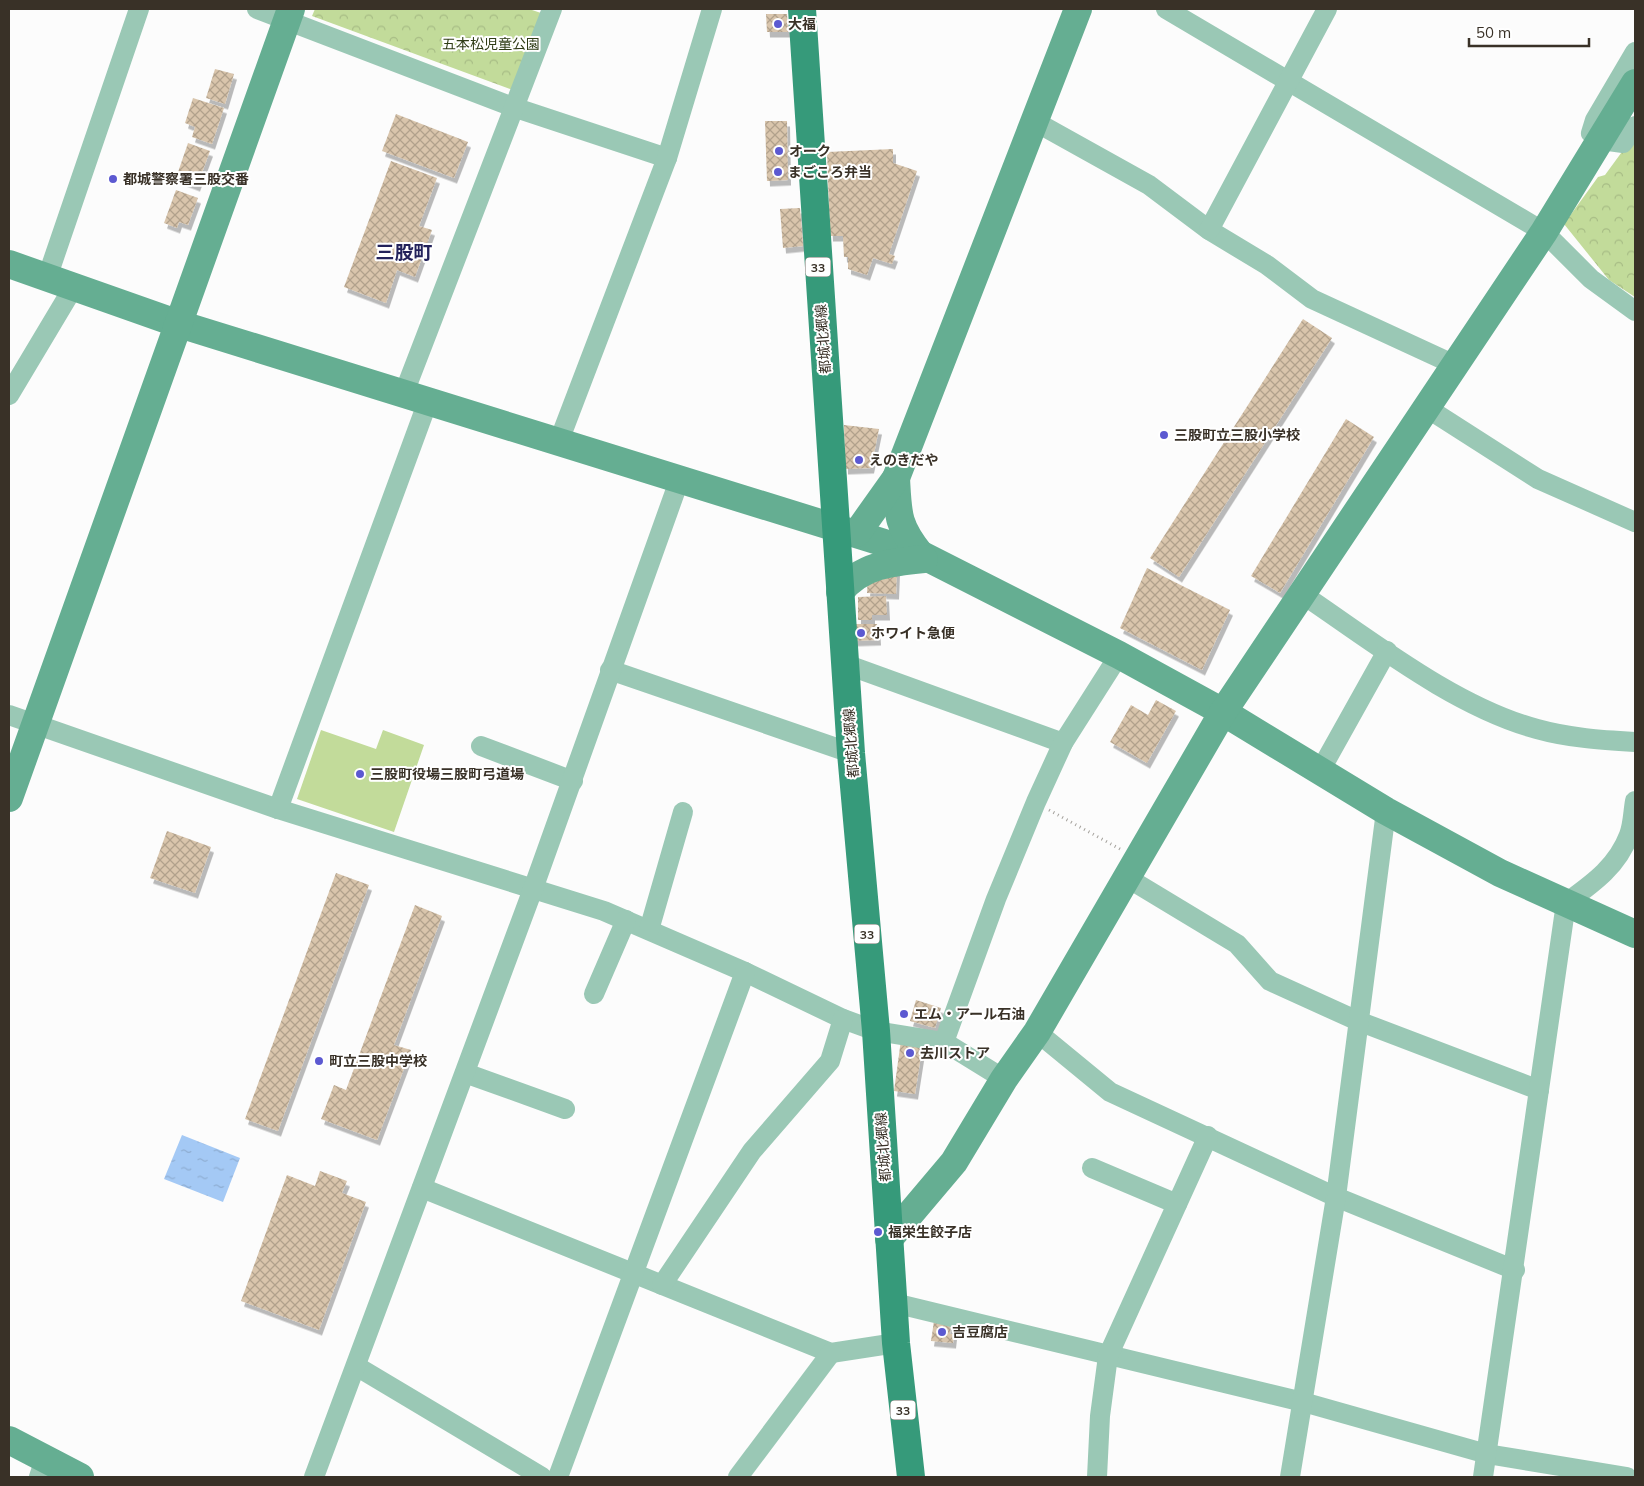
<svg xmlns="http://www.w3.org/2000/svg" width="1644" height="1486" font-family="Mulish,'Noto Sans JP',sans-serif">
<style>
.park{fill:url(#park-crowns)}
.pitch{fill:#c2db9a}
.water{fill:url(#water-ripples)}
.building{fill:url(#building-cross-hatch);filter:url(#shadow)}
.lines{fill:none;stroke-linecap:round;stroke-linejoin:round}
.path{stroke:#a3a09b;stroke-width:3;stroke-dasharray:1 4;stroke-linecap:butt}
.street{stroke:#9ac8b5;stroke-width:20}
.secondary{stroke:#65ae92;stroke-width:28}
.primary{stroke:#369a7a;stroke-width:28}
.poi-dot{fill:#5c59d1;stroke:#fff;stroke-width:2}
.labels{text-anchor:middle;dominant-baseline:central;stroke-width:4;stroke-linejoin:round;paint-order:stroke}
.shield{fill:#fff;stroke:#746f68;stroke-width:1}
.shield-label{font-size:12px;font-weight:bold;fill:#393127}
.poi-label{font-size:14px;font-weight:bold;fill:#393127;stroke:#fff;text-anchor:start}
.park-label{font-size:14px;fill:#2f3c16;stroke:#fff}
.street-label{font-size:14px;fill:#393127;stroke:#fff}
.district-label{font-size:19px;font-weight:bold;fill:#23225b;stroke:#fff}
</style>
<defs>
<pattern id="park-crowns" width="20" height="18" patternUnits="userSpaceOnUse" patternTransform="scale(1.25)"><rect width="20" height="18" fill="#c2db9a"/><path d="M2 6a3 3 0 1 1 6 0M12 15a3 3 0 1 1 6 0" fill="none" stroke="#a7bc85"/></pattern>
<pattern id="water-ripples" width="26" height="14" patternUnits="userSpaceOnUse" patternTransform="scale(1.25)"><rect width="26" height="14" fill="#a4c9f5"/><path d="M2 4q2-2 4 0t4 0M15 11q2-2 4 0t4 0" fill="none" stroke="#8eadd2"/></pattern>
<pattern id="building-cross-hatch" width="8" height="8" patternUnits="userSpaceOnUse" patternTransform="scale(1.25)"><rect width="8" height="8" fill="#d9c5ac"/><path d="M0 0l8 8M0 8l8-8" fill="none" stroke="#b1a18c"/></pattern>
<filter id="shadow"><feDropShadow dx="3" dy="5.5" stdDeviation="0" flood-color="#0004"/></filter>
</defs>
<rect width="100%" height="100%" fill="#fcfcfc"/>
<g class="park">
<path d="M315 9H529L541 13 513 90 312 16Z"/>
<path d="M1635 134V297L1609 280 1564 224 1598 177 1605 175Z"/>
</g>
<path class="pitch" d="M321 730 376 749 383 730 424 745 394 832 297 799Z"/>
<path class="water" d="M182 1135 240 1158 223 1202 164 1179Z"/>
<g class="building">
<path d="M766 14H787L788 32H767Z"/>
<path d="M215 69 234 74 225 104 206 98Z"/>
<path d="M193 98 224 108 212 144 192 137 195 127 185 123Z"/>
<path d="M396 114 468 142 454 178 382 151Z"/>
<path d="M765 121H787L788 180 767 181Z"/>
<path d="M188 143 210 151 197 186 176 178Z"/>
<path d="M893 149V163L917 171 889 254 895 256 892 264 873 258 867 275 848 269V257H844L843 236H830L827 152Z"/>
<path d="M391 161 437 178 419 226 432 230 415 277 397 270 386 303 344 287Z"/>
<path d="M176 190 198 198 188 225 179 222 177 228 164 223Z"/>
<path d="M800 208 803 246 783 248 780 209Z"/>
<path d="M1303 319 1332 338 1179 577 1150 558Z"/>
<path d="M1346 419 1374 437 1280 593 1251 576Z"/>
<path d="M844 425 879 429 871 468 845 469Z"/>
<path d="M1147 568 1230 610 1202 670 1120 628Z"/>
<path d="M897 569 896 594 867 593 868 573Z"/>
<path d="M886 596 887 615H872V620H858V597Z"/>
<path d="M849 624H877L878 640 849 641Z"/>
<path d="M1156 700 1176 711 1147 763 1110 742 1131 705 1148 715Z"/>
<path d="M167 831 211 847 195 893 150 878Z"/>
<path d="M336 873 369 885 278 1131 245 1119Z"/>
<path d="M415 905 442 916 394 1045 411 1050 377 1140 321 1119 334 1085 346 1090Z"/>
<path d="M916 1000 941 1008 935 1028 910 1021Z"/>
<path d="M901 1040 923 1043 915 1094 894 1091Z"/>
<path d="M320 1171 347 1181 342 1193 366 1202 319 1330 241 1301 287 1175 315 1186Z"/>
<path d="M934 1321 951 1323 950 1334H954L953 1343 931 1341Z"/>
</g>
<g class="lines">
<path class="path" d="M1049 810 1120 849"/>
<g class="street">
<path d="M257 9 513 107 667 158"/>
<path d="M1166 9 1544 232 1591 279 1635 311"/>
<path d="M1635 52 1595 120 1591 133 1601 140 1623 143 1635 126"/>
<path d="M1034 121 1149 185 1209 230 1267 265 1312 299 1455 365"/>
<path d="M1209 230 1327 9"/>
<path d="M47 278 139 9"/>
<path d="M404 393 552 9"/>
<path d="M9 395 73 288"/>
<path d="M1427 408 1538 479 1635 522"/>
<path d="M559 441 667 158 712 9"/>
<path d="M1302 594C1372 641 1455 707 1537 729 1569 738 1602 740 1635 742"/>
<path d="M845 664 1063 743"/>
<path d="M610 670 851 753"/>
<path d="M9 715 278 809 604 911 745 972 843 1019 876 1031 944 1042 1004 1079"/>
<path d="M481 746 573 781"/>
<path d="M1320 771 1387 651"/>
<path d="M278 809 428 401"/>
<path d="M1126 877 1237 944 1270 981 1358 1021 1539 1090"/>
<path d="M649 930 683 812"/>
<path d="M594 994 626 920"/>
<path d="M1037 1032 1110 1092 1336 1197 1515 1270"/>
<path d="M944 1042 996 899 1036 802 1063 743 1119 655"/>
<path d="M465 1073 565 1109"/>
<path d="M1092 1168 1177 1204"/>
<path d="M422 1188 831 1353 896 1343"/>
<path d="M662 1285 752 1151 830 1061 843 1019"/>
<path d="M894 1303 1303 1402 1487 1454 1627 1477"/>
<path d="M356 1366 542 1477"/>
<path d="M39 1477 45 1459"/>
<path d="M314 1477 533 889 680 478"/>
<path d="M558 1477 745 972"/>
<path d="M738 1477 831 1353"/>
<path d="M1097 1477 1100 1416 1108 1356 1208 1136"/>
<path d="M1290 1477 1336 1197 1386 811"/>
<path d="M1483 1477 1566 903C1592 884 1617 867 1629 835 1633 825 1633 812 1635 801"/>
</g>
<g class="secondary">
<path d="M9 264 179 324 920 554 1119 655 1223 712 1386 811 1500 873 1635 934"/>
<path d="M896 478C898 514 897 525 920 554"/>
<path d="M857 533 896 478 1078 9"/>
<path d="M840 592C861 565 892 562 924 559"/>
<path d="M9 798 291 9"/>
<path d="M889 1239 954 1162 1004 1079 1037 1032 1223 712 1544 232 1635 83"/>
<path d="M9 1440 80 1477"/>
</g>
<path class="primary" d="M802 9 851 753 876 1031 896 1343 911 1477"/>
</g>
<g class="poi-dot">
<circle cx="778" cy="24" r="5"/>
<circle cx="779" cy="151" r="5"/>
<circle cx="778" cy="172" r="5"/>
<circle cx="113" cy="179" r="5"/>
<circle cx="1164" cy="435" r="5"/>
<circle cx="859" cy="460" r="5"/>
<circle cx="861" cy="633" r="5"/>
<circle cx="360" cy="774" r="5"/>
<circle cx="904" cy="1014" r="5"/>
<circle cx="910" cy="1053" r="5"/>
<circle cx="319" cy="1061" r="5"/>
<circle cx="878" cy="1232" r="5"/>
<circle cx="942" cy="1332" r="5"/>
</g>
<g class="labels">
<g class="shield">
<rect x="805.5" y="257.5" width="25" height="19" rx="4"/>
<rect x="854.5" y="924.5" width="25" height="19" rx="4"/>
<rect x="890.5" y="1400.5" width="25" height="19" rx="4"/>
</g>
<g class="shield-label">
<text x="818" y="267">33</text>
<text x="867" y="934">33</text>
<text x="903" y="1410">33</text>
</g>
<g class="poi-label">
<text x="788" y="24">大福</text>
<text x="789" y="151">オーク</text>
<text x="788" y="172">まごころ弁当</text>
<text x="123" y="179">都城警察署三股交番</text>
<text x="1174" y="435">三股町立三股小学校</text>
<text x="869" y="460">えのきだや</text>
<text x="871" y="633">ホワイト急便</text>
<text x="370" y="774">三股町役場三股町弓道場</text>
<text x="914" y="1014">エム・アール石油</text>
<text x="920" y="1053">去川ストア</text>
<text x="329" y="1061">町立三股中学校</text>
<text x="888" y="1232">福栄生餃子店</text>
<text x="952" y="1332">吉豆腐店</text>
</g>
<g class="park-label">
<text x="491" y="44">五本松児童公園</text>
</g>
<g class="street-label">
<text transform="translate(823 339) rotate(-94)">都城北郷線</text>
<text transform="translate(851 743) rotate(-94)">都城北郷線</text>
<text transform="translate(883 1147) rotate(-94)">都城北郷線</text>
</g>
<g class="district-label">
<text x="404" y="252">三股町</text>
</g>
</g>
<rect width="1644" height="1486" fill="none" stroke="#393127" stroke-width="20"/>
<path d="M1469 38v8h120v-8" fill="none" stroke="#393127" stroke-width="2.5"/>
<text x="1476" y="38" font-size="15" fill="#393127" stroke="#ffffff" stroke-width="4" paint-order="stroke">50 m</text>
</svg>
